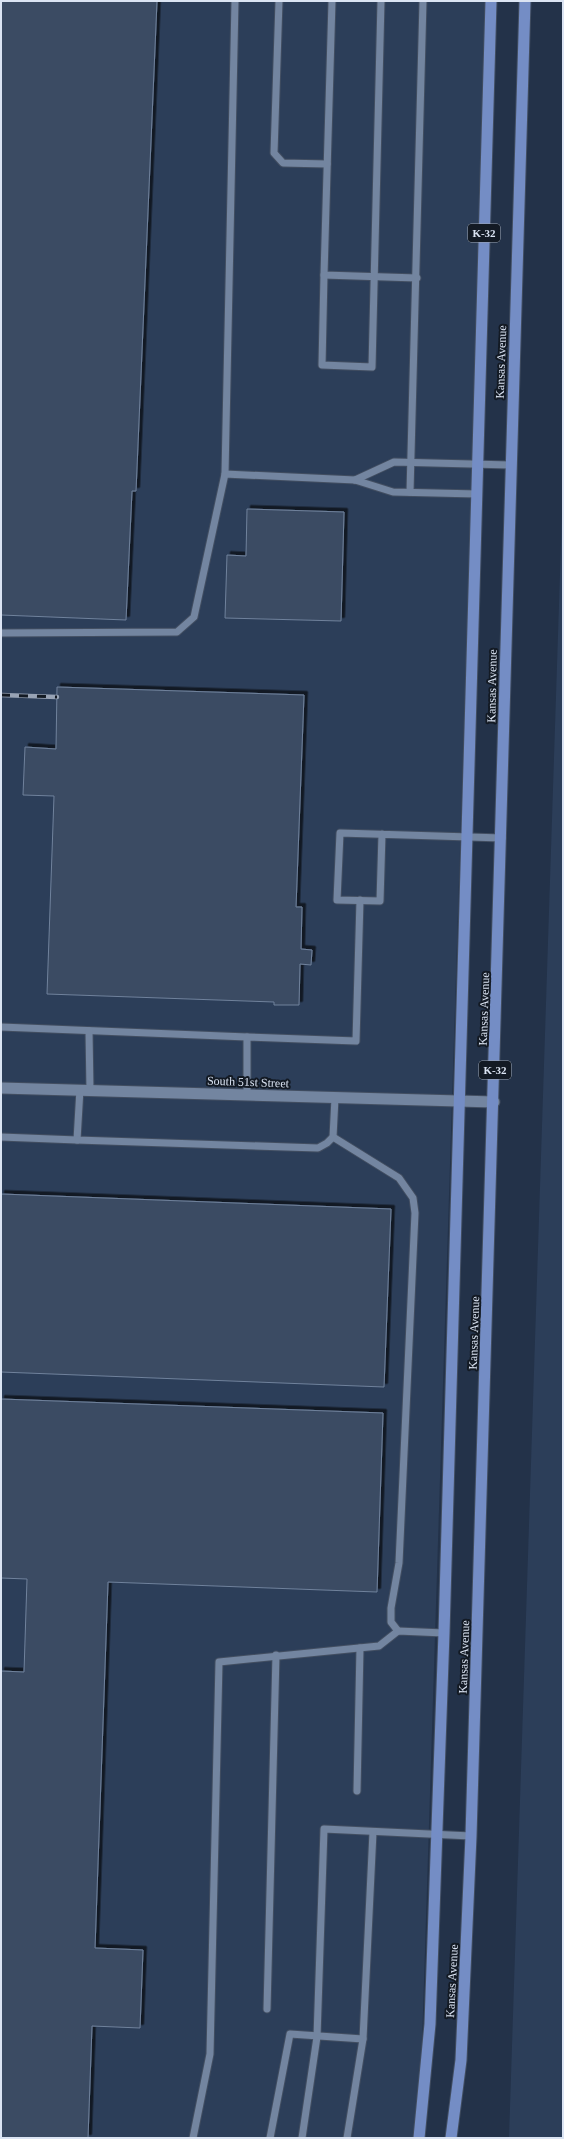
<svg xmlns="http://www.w3.org/2000/svg" width="564" height="2139" font-family="'Times New Roman',serif">
<style>
.built{fill:#2c3e59}
.building{fill:#3b4b63;stroke:#70829c;filter:url(#shadow)}
.lines{fill:none;stroke-linecap:round;stroke-linejoin:round}
.service-casing{stroke:#424e61;stroke-width:9}
.minor-casing{stroke:#424e61;stroke-width:13}
.primary-casing{stroke:#424e61;stroke-width:13}
.service{stroke:#7385a0;stroke-width:7}
.minor{stroke:#7385a0;stroke-width:11}
.primary{stroke:#748dc5;stroke-width:11}
.rail-casing{stroke:#98a3b5;stroke-width:4.5}
.rail{stroke:#131a24;stroke-width:3;stroke-dasharray:9;stroke-linecap:butt}
.labels{text-anchor:middle;dominant-baseline:central;stroke-width:4;stroke-linejoin:round;paint-order:stroke}
.shield{fill:#131a24;stroke:#9fa7b5;stroke-width:1}
.shield-label{font-size:11px;font-weight:bold;fill:#dbe4f3}
.street-label{font-size:12px;fill:#dbe4f3;stroke:#131a24}
</style>
<defs>
<filter id="shadow"><feDropShadow dx="3.5" dy="-3.5" stdDeviation="0" flood-color="#0009"/></filter>
</defs>
<rect width="100%" height="100%" fill="#233249"/>
<g class="built">
<path d="M1 1H487L419 2138H1Z"/>
<path d="M563 482V2138H509Z"/>
</g>
<g class="building">
<path d="M1 1H157L136 491H132L126 620 1 615Z"/>
<path d="M247 509 344 512 341 621 225 618 227 555 246 556Z"/>
<path d="M57 687 304 695 296 907H302L301 949 312 950 311 965 300 964 299 1005H274V1002L47 994 54 796 23 795 25 747 56 749Z"/>
<path d="M1 1194 391 1209 384 1387 1 1372Z"/>
<path d="M1 1399 383 1413 377 1592 108 1582 95 1948 143 1950 140 2028 92 2026 88 2138H1V1671L24 1672 27 1579 1 1578Z"/>
</g>
<g class="lines">
<g class="service-casing">
<g id="service">
<path d="M279 1 274 153 283 163 327 164"/>
<path d="M332 1 324 275 417 278"/>
<path d="M324 275 322 365 372 367 381 1"/>
<path d="M225 474 235 1"/>
<path d="M355 480 394 462 510 465"/>
<path d="M410 492 423 1"/>
<path d="M1 633 177 632 194 617 225 474 355 480 393 492 477 494"/>
<path d="M382 834 380 901 337 900 340 833 502 838"/>
<path d="M1 1027 247 1037"/>
<path d="M89 1031 90 1090"/>
<path d="M80 1089 77 1140 318 1148 327 1143 333 1137 335 1098"/>
<path d="M247 1095V1037L356 1041 360 900"/>
<path d="M1 1137 77 1140"/>
<path d="M333 1137 399 1178 413 1198 415 1213 399 1563 391 1608V1622L398 1631"/>
<path d="M357 1791 360 1648"/>
<path d="M267 2009 276 1655"/>
<path d="M193 2138 210 2054 219 1662 379 1646 398 1631 444 1633"/>
<path d="M270 2138 290 2034 363 2039"/>
<path d="M302 2138 317 2037 324 1829 471 1836"/>
<path d="M347 2138 363 2039 373 1832"/>
</g>
</g>
<g class="minor-casing">
<path id="minor" d="M1 1088 494 1102"/>
</g>
<g class="primary-casing">
<g id="primary">
<path d="M419 2138 430 2024 444 1633 491 1"/>
<path d="M451 2138 461 2060 471 1836 525 1"/>
</g>
</g>
<use href="#service" class="service"/>
<use href="#minor" class="minor"/>
<use href="#primary" class="primary"/>
<g class="rail-casing">
<path id="rail" d="M1 695 57 697"/>
</g>
<use href="#rail" class="rail"/>
</g>
<g class="labels">
<g class="shield">
<rect x="468" y="224" width="32" height="18" rx="3"/>
<rect x="479" y="1061" width="32" height="18" rx="3"/>
</g>
<g class="shield-label">
<text x="484" y="233">K-32</text>
<text x="495" y="1070">K-32</text>
</g>
<g class="street-label">
<text transform="translate(501 362) rotate(-88)">Kansas Avenue</text>
<text transform="translate(492 686) rotate(-89)">Kansas Avenue</text>
<text transform="translate(484 1009) rotate(-88)">Kansas Avenue</text>
<text transform="translate(248 1082) rotate(2)">South 51st Street</text>
<text transform="translate(474 1333) rotate(-88)">Kansas Avenue</text>
<text transform="translate(464 1657) rotate(-88)">Kansas Avenue</text>
<text transform="translate(452 1981) rotate(-87)">Kansas Avenue</text>
</g>
</g>
<rect width="564" height="2139" fill="none" stroke="#dbe4f3" stroke-width="4"/>
</svg>
